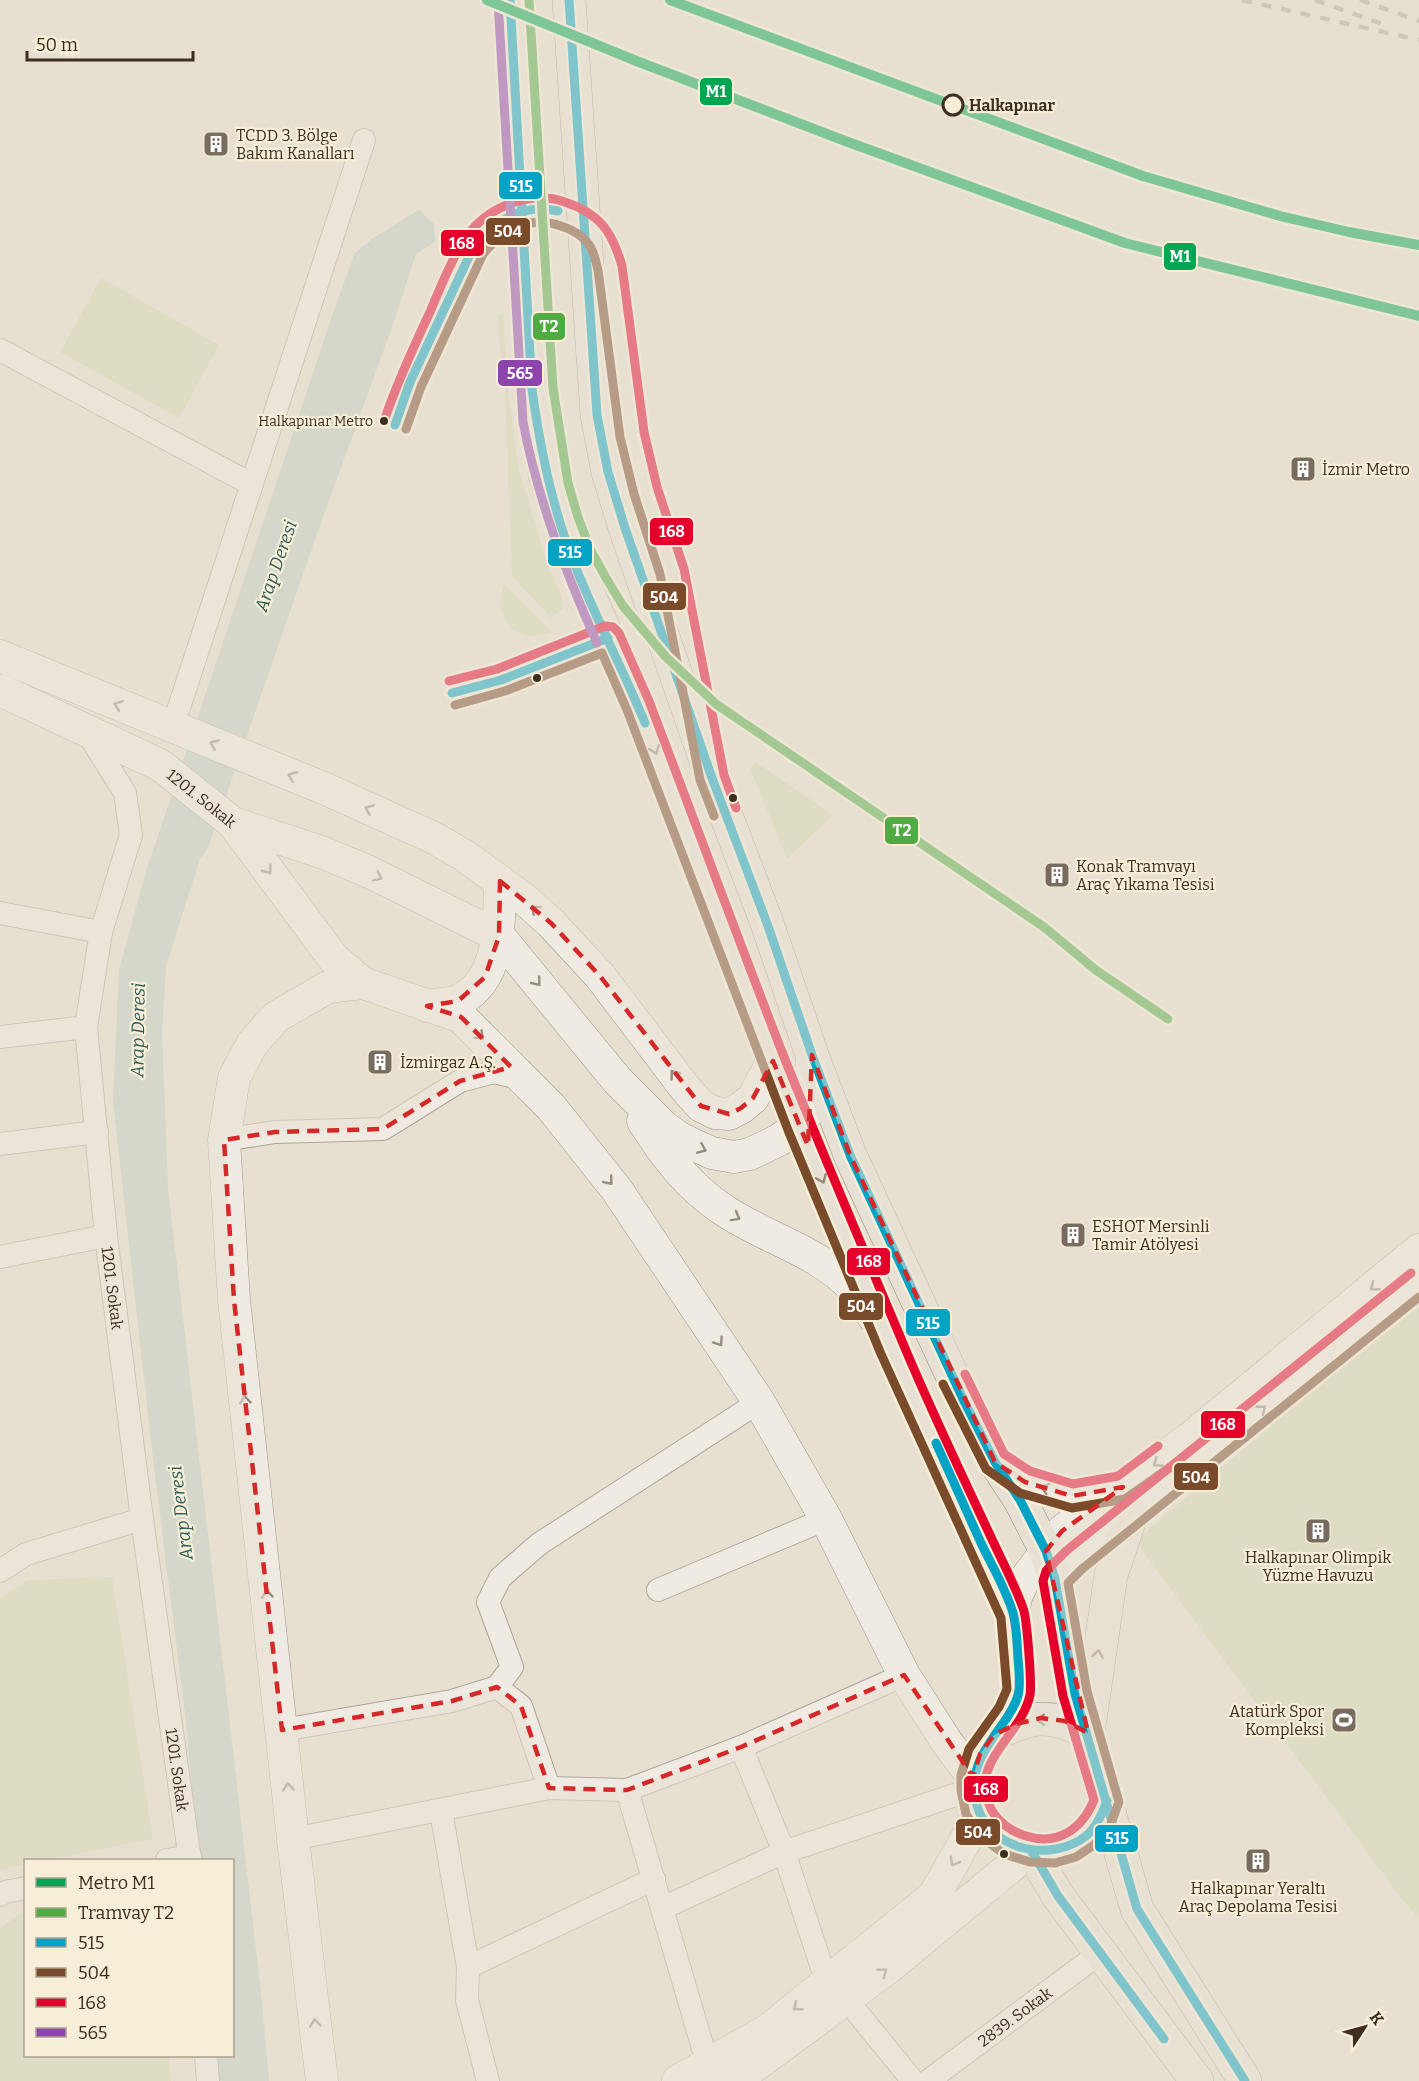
<svg xmlns="http://www.w3.org/2000/svg" width="1419" height="2081" font-family="Bitter,serif">
<style>
.green{fill:#d6d7b3}
.water{fill:#bcccc2}
.lines{fill:none;stroke-linecap:round;stroke-linejoin:round}
.street-casing{stroke:#ada599;stroke-width:24}
.secondary-casing{stroke:#9c958a;stroke-width:33}
.primary-casing{stroke:#928b80;stroke-width:34}
.street{stroke:#efebe3;stroke-width:22}
.secondary{stroke:#efebe3;stroke-width:32}
.primary{stroke:#e6e1d4;stroke-width:33}
.rail{stroke:#afaaa2;stroke-width:4.5;stroke-dasharray:10 10;stroke-linecap:butt}
.bus-1-casing{stroke:#f7eed8;stroke-width:14}
.bus-2-casing{stroke:#f7eed8;stroke-width:14}
.bus-3-casing{stroke:#f7eed8;stroke-width:14}
.bus-4-casing{stroke:#f7eed8;stroke-width:14}
.bus-1{stroke:#03a3c5;stroke-width:9}
.bus-2{stroke:#7a4b2a;stroke-width:9}
.bus-3{stroke:#e4002b;stroke-width:9}
.bus-4{stroke:#8e44ad;stroke-width:9}
.tram-1-casing{stroke:#f7eed8;stroke-width:14}
.tram-1{stroke:#50ab43;stroke-width:9}
.metro-1-casing{stroke:#f7eed8;stroke-width:15}
.metro-1{stroke:#00a651;stroke-width:10}
.oneway{stroke:#968c82}
.oneway2{stroke:#92887a}
.marked{fill:none;stroke:#d62828;stroke-width:4.5;stroke-dasharray:12 8;stroke-linejoin:round}
.stop-dot{fill:#f7eed8;stroke:#3d2e20;stroke-width:3}
.bus-dot{fill:#3d2e20;stroke:#f7eed8;stroke-width:2}
.labels{text-anchor:middle;dominant-baseline:central;stroke-width:4.5;stroke-linejoin:round;paint-order:stroke}
.bus-label{font-size:14px;fill:#3d2e20;stroke:#f7eed8;text-anchor:end}
.stop-label{font-size:16px;font-weight:bold;fill:#3d2e20;stroke:#f7eed8;text-anchor:start}
.poi-label{font-size:16px;fill:#3d2e20;stroke:#f7eed8;text-anchor:start}
.street-label{font-size:16px;fill:#3d2e20;stroke:#f7eed8}
.water-label{font-size:18px;font-style:italic;fill:#2f5d5a;stroke:#f7eed8}
.line-badge{stroke:#f7eed8;stroke-width:2}
.badge-label{font-size:16px;text-anchor:middle;font-weight:bold;fill:#fff}
</style>
<rect width="100%" height="100%" fill="#e7e0d1"/>
<g class="green">
<path d="M101 278 219 345 179 418 60 352Z"/>
<path d="M503 313 508 390 519 469 548 566 562 597 563 609 551 618 512 576 505 391 497 315Z"/>
<path d="M504 584 552 632C517 646 491 619 504 584Z"/>
<path d="M756 762 833 815 787 859 750 768Z"/>
<path d="M1419 1307V1919L1402 1899 1135 1541 1311 1392Z"/>
<path d="M112 1577 153 1839 48 1860H26L25 1865 0 1870V1598L28 1580Z"/>
<path d="M25 1912 26 2056H169L171 2081H0V1928L21 1913Z"/>
</g>
<path class="water" d="M419 210 434 224 435 242 416 254 391 330 318 531 208 848 200 859 166 966 162 1033 168 1188 262 2002 269 2081H217L215 2056H232V1860H198L186 1722 153 1459 113 1102 119 969 147 868 167 809 334 310 355 253 373 238Z"/>
<g class="lines">
<g class="street-casing">
<g id="street">
<path d="M0 350 251 484"/>
<path d="M173 726 364 140"/>
<path id="s1" d="M85 729 125 793 131 835 101 932 86 1027 106 1236 142 1519 190 1860"/>
<path d="M0 913 101 932"/>
<path d="M0 1037 86 1027"/>
<path d="M224 1140 275 1132 383 1129 460 1081 494 1072 522 1079"/>
<path d="M0 1144 97 1132"/>
<path d="M0 1257 106 1236"/>
<path d="M0 1571 26 1554 142 1519"/>
<path d="M658 1590 826 1519"/>
<path d="M282 1730 452 1701 497 1687"/>
<path d="M741 1747 784 1852 827 1983 846 1999 913 2081"/>
<path d="M549 1788 521 1706 497 1687 512 1667 488 1602 500 1578 539 1544 759 1402"/>
<path d="M627 1790 708 2065 709 2077"/>
<path d="M441 1811 468 1967 467 2000 488 2081"/>
<path d="M293 1839 549 1788 627 1790 741 1747 904 1675"/>
<path d="M167 1860 190 1856"/>
<path d="M0 1895 5 1892 26 1888"/>
<path d="M663 1908 784 1852 973 1789"/>
<path d="M468 1967 654 1879"/>
<path d="M206 2056 208 2081"/>
<path id="s2" d="M928 2081 1100 1953"/>
</g>
</g>
<g class="secondary-casing">
<g id="secondary">
<path d="M0 656 328 790 434 838 465 856 524 899 551 923 600 976 685 1088 701 1106 715 1113 729 1114 741 1108 753 1098 773 1061"/>
<path id="s3" d="M0 690 160 765 233 823 324 853 367 871 499 936 617 1080 663 1126 678 1137 694 1145 712 1153 734 1157 750 1154 779 1140 799 1125 809 1110 810 1101 812 1055"/>
<path d="M233 823 334 959 363 983 461 1017 551 1107 617 1190 759 1402 826 1519 904 1675 946 1741 973 1777"/>
<path d="M427 1006C437 1004 451 1004 460 1000 502 978 499 922 500 881"/>
<path d="M643 1121C665 1156 688 1186 722 1209 764 1238 820 1251 855 1290 862 1298 867 1307 873 1316"/>
<path d="M995 1462 1025 1482 1072 1496 1116 1489"/>
<path d="M1055 1579 1074 1560 1419 1282"/>
<path d="M1013 1615 1016 1597 1023 1582 1062 1531 1190 1438 1419 1250"/>
<path d="M322 2081 293 1839 234 1300 224 1140 234 1078 252 1044 276 1017 328 987 363 983"/>
<path d="M678 2081 768 2030 934 1896 972 1829 977 1809"/>
<path d="M734 2081 888 1968 1031 1850"/>
</g>
</g>
<g class="primary-casing">
<g id="primary">
<path d="M510 0 532 389 545 475 574 562 638 705 773 1061 892 1349 1013 1615 1019 1691 1010 1713 980 1754 973 1777V1789L977 1809 990 1829 1009 1843 1031 1850 1051 1852 1070 1846 1087 1835 1099 1820 1107 1801"/>
<path d="M569 0 597 415 608 472 625 528 712 778 768 926 812 1055 850 1155 964 1401 995 1462 1020 1500 1046 1551 1055 1579 1075 1694 1137 1909 1245 2081"/>
<path d="M994 1735C1032 1715 1049 1713 1088 1733L1111 1575 1132 1513"/>
<path d="M1031 1850 1058 1896 1197 2081"/>
</g>
</g>
<use href="#street" class="street"/>
<use href="#secondary" class="secondary"/>
<use href="#primary" class="primary"/>
<g class="rail">
<path d="M1242 0 1419 40"/>
<path d="M1315 0 1388 26"/>
<path d="M1360 0 1419 21"/>
</g>
<g class="bus-1-casing">
<g id="bus-1">
<path d="M510 0 532 389C540 448 552 507 574 563 595 617 623 669 645 723"/>
<path d="M569 0 597 415 608 472 625 528 712 778 768 926 812 1055 850 1155 964 1401 995 1462 1020 1500 1046 1551 1055 1579 1075 1694 1137 1909 1245 2081"/>
<path d="M395 425 410 382 473 248C495 220 522 203 558 211"/>
<path d="M452 693 501 680 608 638"/>
<path d="M936 1443C951 1476 966 1510 981 1543 992 1566 1006 1589 1013 1613 1017 1628 1017 1644 1018 1659 1019 1669 1020 1680 1019 1690 1018 1701 1011 1711 1006 1719 987 1746 966 1771 977 1806 991 1851 1051 1863 1086 1836 1097 1827 1102 1813 1107 1801"/>
<path d="M1031 1850 1058 1896 1164 2039"/>
</g>
</g>
<g class="bus-2-casing">
<g id="bus-2">
<path d="M406 429 421 387 483 254C503 230 529 215 561 226 573 230 585 237 591 248 595 255 596 263 598 270L620 437 634 494 660 574 700 780 714 816"/>
<path d="M455 705 505 691 602 653 627 710 788 1130 881 1354 1001 1618 1007 1689 999 1707 969 1749 961 1775V1790L966 1814 981 1837 1004 1854 1030 1862 1055 1863 1076 1857 1094 1845 1110 1826 1119 1802 1087 1691 1068 1583 1082 1569 1419 1297"/>
<path d="M943 1384 986 1469 1020 1493 1072 1508 1125 1499 1172 1466"/>
</g>
</g>
<g class="bus-3-casing">
<g id="bus-3">
<path d="M384 421C397 383 413 348 430 312 440 289 449 264 463 242 483 209 527 189 565 202 600 214 612 231 622 266L644 432 657 487 684 569 724 775 736 808"/>
<path d="M449 681 497 669 605 626 613 627 619 633 649 701C694 819 738 939 784 1057 822 1152 862 1246 902 1341 929 1406 960 1471 990 1535 1001 1559 1014 1583 1023 1608 1027 1617 1032 1685 1030 1695 1021 1738 963 1765 994 1814 1002 1825 1013 1832 1026 1836 1058 1846 1082 1829 1094 1800L1063 1696 1043 1581 1046 1571 1066 1551 1411 1273"/>
<path d="M965 1374 1004 1454 1030 1471 1073 1484 1118 1476 1158 1446"/>
</g>
</g>
<g class="bus-4-casing">
<path id="bus-4" d="M498 1 523 422C538 500 565 571 597 643"/>
</g>
<use href="#bus-1" class="bus-1"/>
<use href="#bus-2" class="bus-2"/>
<use href="#bus-3" class="bus-3"/>
<use href="#bus-4" class="bus-4"/>
<g class="tram-1-casing">
<path id="tram-1" d="M529 0 553 388 568 483 578 517 590 549 606 578 623 606 666 657 716 704 1044 927 1097 971 1168 1019"/>
</g>
<use href="#tram-1" class="tram-1"/>
<g class="metro-1-casing">
<g id="metro-1">
<path d="M487 0 639 62 848 142 1125 243 1419 316"/>
<path d="M670 0 1143 176 1280 216 1349 232 1419 245"/>
</g>
</g>
<use href="#metro-1" class="metro-1"/>
</g>
<defs><path id="oneway-chevron" d="M-2-3.5L2.5 0L-2 3.5" fill="none" stroke-width="1.6" stroke-linecap="round" stroke-linejoin="round" transform="scale(1.5)"/></defs>
<g class="oneway">
<use href="#oneway-chevron" transform="translate(118 705) rotate(-159)"/>
<use href="#oneway-chevron" transform="translate(214 744) rotate(-157)"/>
<use href="#oneway-chevron" transform="translate(292 776) rotate(-158)"/>
<use href="#oneway-chevron" transform="translate(369 809) rotate(-156)"/>
<use href="#oneway-chevron" transform="translate(268 870) rotate(53)"/>
<use href="#oneway-chevron" transform="translate(378 877) rotate(26)"/>
<use href="#oneway-chevron" transform="translate(535 909) rotate(-138)"/>
<use href="#oneway-chevron" transform="translate(537 982) rotate(51)"/>
<use href="#oneway-chevron" transform="translate(480 1036) rotate(45)"/>
<use href="#oneway-chevron" transform="translate(674 1074) rotate(-127)"/>
<use href="#oneway-chevron" transform="translate(702 1149) rotate(23)"/>
<use href="#oneway-chevron" transform="translate(609 1181) rotate(51)"/>
<use href="#oneway-chevron" transform="translate(736 1217) rotate(29)"/>
<use href="#oneway-chevron" transform="translate(1374 1287) rotate(141)"/>
<use href="#oneway-chevron" transform="translate(719 1342) rotate(56)"/>
<use href="#oneway-chevron" transform="translate(245 1400) rotate(-96)"/>
<use href="#oneway-chevron" transform="translate(1262 1409) rotate(-39)"/>
<use href="#oneway-chevron" transform="translate(1157 1463) rotate(144)"/>
<use href="#oneway-chevron" transform="translate(1045 1488) rotate(-163)"/>
<use href="#oneway-chevron" transform="translate(267 1594) rotate(-96)"/>
<use href="#oneway-chevron" transform="translate(288 1787) rotate(-96)"/>
<use href="#oneway-chevron" transform="translate(954 1862) rotate(120)"/>
<use href="#oneway-chevron" transform="translate(883 1972) rotate(-37)"/>
<use href="#oneway-chevron" transform="translate(797 2007) rotate(141)"/>
<use href="#oneway-chevron" transform="translate(315 2023) rotate(-97)"/>
</g>
<g class="oneway2">
<use href="#oneway-chevron" transform="translate(655 750) rotate(69)"/>
<use href="#oneway-chevron" transform="translate(822 1179) rotate(67)"/>
<use href="#oneway-chevron" transform="translate(1098 1654) rotate(-81)"/>
<use href="#oneway-chevron" transform="translate(1041 1720) rotate(178)"/>
</g>
<path d="M0 0H1419V2081H0ZM500 881 551 923 600 976 701 1106 729 1114 741 1108 753 1098 773 1061 808 1146 812 1055 850 1155 995 1462 1025 1482 1072 1496 1123 1487 1062 1531 1046 1551 1088 1733 1065 1721 1041 1718 1016 1724 994 1735 980 1754 973 1777 904 1675 741 1747 627 1790 549 1788 521 1706 497 1687 452 1701 282 1730 234 1300 224 1140 275 1132 383 1129 460 1081 511 1067 461 1017 427 1006 458 1001 485 977 499 936Z" fill="#e7e0d1" fill-opacity=".55" fill-rule="evenodd"/>
<path class="marked" d="M500 881 551 923 600 976 701 1106 729 1114 741 1108 753 1098 773 1061 808 1146 812 1055 850 1155 995 1462 1025 1482 1072 1496 1123 1487 1062 1531 1046 1551 1088 1733 1065 1721 1041 1718 1016 1724 994 1735 980 1754 973 1777 904 1675 741 1747 627 1790 549 1788 521 1706 497 1687 452 1701 282 1730 234 1300 224 1140 275 1132 383 1129 460 1081 511 1067 461 1017 427 1006 458 1001 485 977 499 936Z"/>
<defs>
<g id="building-square" transform="scale(1.35)"><rect x="-9" y="-9" width="18" height="18" rx="4" fill="#786c5e" stroke="#f7eed8"/><path d="M-4-6H4V6H1V3H-1V6H-4ZM-2.5-4.3h1.7v1.8h-1.7ZM.8-4.3h1.7v1.8H.8ZM-2.5-1h1.7V.8h-1.7ZM.8-1h1.7V.8H.8Z" fill="#fff"/></g>
<g id="stadium-square" transform="scale(1.35)"><rect x="-9" y="-9" width="18" height="18" rx="4" fill="#786c5e" stroke="#f7eed8"/><path d="M0-5a6.5 5 0 1 0 0 10a6.5 5 0 1 0 0-10ZM-3.5-1.8h7v3.6h-7Z" fill="#fff"/></g>
</defs>
<g fill-rule="evenodd">
<use href="#building-square" x="216" y="144"/>
<use href="#building-square" x="1303" y="469"/>
<use href="#building-square" x="1057" y="875"/>
<use href="#building-square" x="380" y="1062"/>
<use href="#building-square" x="1073" y="1235"/>
<use href="#building-square" x="1318" y="1531"/>
<use href="#stadium-square" x="1344" y="1720"/>
<use href="#building-square" x="1258" y="1861"/>
</g>
<circle class="stop-dot" cx="953" cy="105" r="10"/>
<g class="bus-dot">
<circle cx="384" cy="421" r="5"/>
<circle cx="537" cy="678" r="5"/>
<circle cx="733" cy="798" r="5"/>
<circle cx="1004" cy="1854" r="5"/>
</g>
<g class="labels">
<g class="bus-label">
<text x="373" y="421">Halkapınar Metro</text>
</g>
<g class="stop-label">
<text x="969" y="105">Halkapınar</text>
</g>
<g class="poi-label">
<text x="236" y="135">TCDD 3. Bölge<tspan x="236" dy="18">Bakım Kanalları</tspan></text>
<text x="1322" y="469">İzmir Metro</text>
<text x="1076" y="866">Konak Tramvayı<tspan x="1076" dy="18">Araç Yıkama Tesisi</tspan></text>
<text x="400" y="1062">İzmirgaz A.Ş.</text>
<text x="1092" y="1226">ESHOT Mersinli<tspan x="1092" dy="18">Tamir Atölyesi</tspan></text>
<text x="1318" y="1557" text-anchor="middle">Halkapınar Olimpik<tspan x="1318" dy="18">Yüzme Havuzu</tspan></text>
<text x="1324" y="1711" text-anchor="end">Atatürk Spor<tspan x="1324" dy="18">Kompleksi</tspan></text>
<text x="1258" y="1888" text-anchor="middle">Halkapınar Yeraltı<tspan x="1258" dy="18">Araç Depolama Tesisi</tspan></text>
</g>
<g class="street-label">
<text stroke="none"><textPath href="#s3" startOffset="230">1201. Sokak</textPath></text>
<text stroke="none"><textPath href="#s1" startOffset="578">1201. Sokak</textPath></text>
<text stroke="none"><textPath href="#s1" startOffset="1064">1201. Sokak</textPath></text>
<text stroke="none"><textPath href="#s2" startOffset="108">2839. Sokak</textPath></text>
</g>
<g class="water-label">
<text transform="translate(276 566) rotate(-71)">Arap Deresi</text>
<text transform="translate(138 1030) rotate(-89)">Arap Deresi</text>
<text transform="translate(181 1513) rotate(-97)">Arap Deresi</text>
</g>
</g>
<g class="line-badge">
<rect x="699" y="77" width="34" height="29" rx="6" fill="#00a651"/>
<rect x="498" y="171" width="45" height="29" rx="6" fill="#03a3c5"/>
<rect x="485" y="217" width="46" height="29" rx="6" fill="#7a4b2a"/>
<rect x="440" y="229" width="45" height="28" rx="6" fill="#e4002b"/>
<rect x="1163" y="242" width="34" height="29" rx="6" fill="#00a651"/>
<rect x="532" y="312" width="34" height="29" rx="6" fill="#50ab43"/>
<rect x="497" y="359" width="46" height="28" rx="6" fill="#8e44ad"/>
<rect x="649" y="517" width="45" height="29" rx="6" fill="#e4002b"/>
<rect x="547" y="538" width="46" height="29" rx="6" fill="#03a3c5"/>
<rect x="642" y="582" width="45" height="29" rx="6" fill="#7a4b2a"/>
<rect x="884" y="816" width="35" height="29" rx="6" fill="#50ab43"/>
<rect x="846" y="1247" width="45" height="29" rx="6" fill="#e4002b"/>
<rect x="838" y="1292" width="46" height="29" rx="6" fill="#7a4b2a"/>
<rect x="905" y="1308" width="46" height="29" rx="6" fill="#03a3c5"/>
<rect x="1200" y="1410" width="46" height="29" rx="6" fill="#e4002b"/>
<rect x="1173" y="1462" width="46" height="29" rx="6" fill="#7a4b2a"/>
<rect x="963" y="1775" width="46" height="28" rx="6" fill="#e4002b"/>
<rect x="955" y="1818" width="46" height="28" rx="6" fill="#7a4b2a"/>
<rect x="1094" y="1824" width="45" height="29" rx="6" fill="#03a3c5"/>
</g>
<g class="badge-label">
<text x="716" y="97">M1</text>
<text x="521" y="192">515</text>
<text x="508" y="237">504</text>
<text x="462" y="249">168</text>
<text x="1180" y="262">M1</text>
<text x="549" y="332">T2</text>
<text x="520" y="379">565</text>
<text x="672" y="537">168</text>
<text x="570" y="558">515</text>
<text x="664" y="603">504</text>
<text x="902" y="836">T2</text>
<text x="869" y="1267">168</text>
<text x="861" y="1312">504</text>
<text x="928" y="1329">515</text>
<text x="1223" y="1430">168</text>
<text x="1196" y="1483">504</text>
<text x="986" y="1795">168</text>
<text x="978" y="1838">504</text>
<text x="1117" y="1844">515</text>
</g>
<rect x="24" y="1859" width="210" height="198" fill="#f7eed8" stroke="#ada18e" stroke-width="1.5"/>
<rect x="36" y="1878" width="30" height="9" fill="#00a651" stroke="#ada18e" stroke-width="1.5"/>
<text x="78" y="1889" font-size="18" fill="#3d2e20">Metro M1</text>
<rect x="36" y="1908" width="30" height="9" fill="#50ab43" stroke="#ada18e" stroke-width="1.5"/>
<text x="78" y="1919" font-size="18" fill="#3d2e20">Tramvay T2</text>
<rect x="36" y="1938" width="30" height="9" fill="#03a3c5" stroke="#ada18e" stroke-width="1.5"/>
<text x="78" y="1949" font-size="18" fill="#3d2e20">515</text>
<rect x="36" y="1968" width="30" height="9" fill="#7a4b2a" stroke="#ada18e" stroke-width="1.5"/>
<text x="78" y="1979" font-size="18" fill="#3d2e20">504</text>
<rect x="36" y="1998" width="30" height="9" fill="#e4002b" stroke="#ada18e" stroke-width="1.5"/>
<text x="78" y="2009" font-size="18" fill="#3d2e20">168</text>
<rect x="36" y="2028" width="30" height="9" fill="#8e44ad" stroke="#ada18e" stroke-width="1.5"/>
<text x="78" y="2039" font-size="18" fill="#3d2e20">565</text>
<g transform="translate(1365 2027) rotate(54)" stroke="#f7eed8" stroke-width="4.5" paint-order="stroke">
<path d="M0-4.5L10 22L0 15L-10 22Z" fill="#3d2e20"/>
<text y="-9" font-size="16" font-weight="bold" text-anchor="middle" fill="#3d2e20">K</text>
</g>
<path d="M27 51v9h166v-9" fill="none" stroke="#3d2e20" stroke-width="3"/>
<text x="36" y="51" font-size="18" fill="#3d2e20" stroke="#f7eed8" stroke-width="4.5" paint-order="stroke">50 m</text>
</svg>
